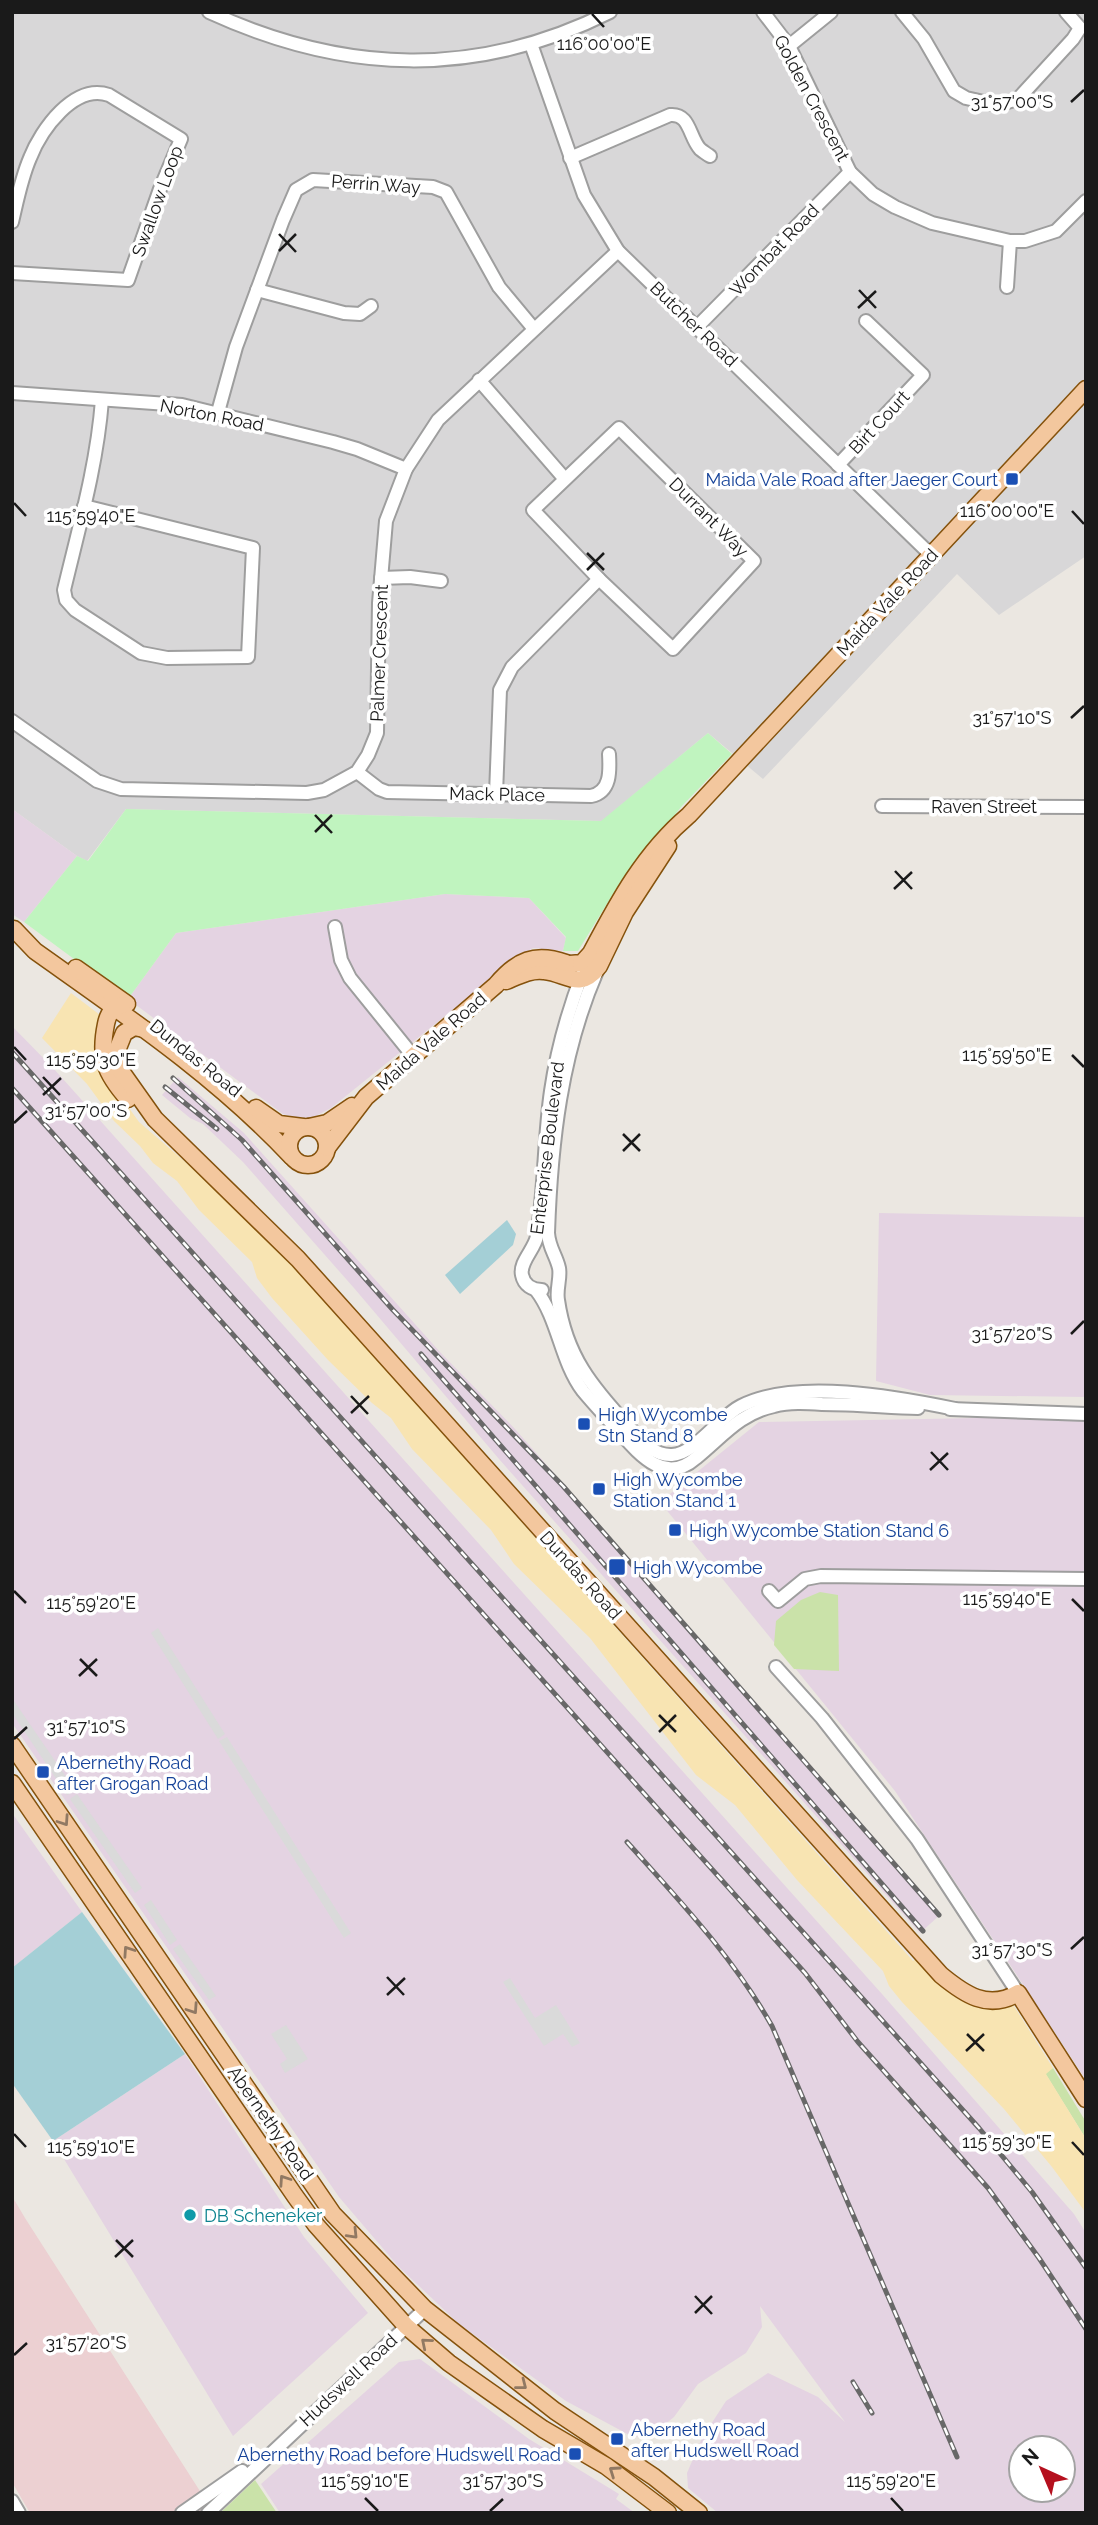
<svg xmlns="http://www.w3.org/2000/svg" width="1098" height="2525" font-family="Raleway,sans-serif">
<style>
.residential{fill:#d8d7d8}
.commercial{fill:#ecd0d2}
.industrial{fill:#e4d3e2;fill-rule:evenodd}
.grass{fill:#cae2a9}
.sand{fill:#f8e4b2}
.park{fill:#c0f4bf}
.parking{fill:#dadada}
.water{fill:#a4cfd6}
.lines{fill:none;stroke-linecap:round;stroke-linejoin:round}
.minor-casing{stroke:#9e9e9e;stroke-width:16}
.major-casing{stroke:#85520c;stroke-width:19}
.minor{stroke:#fff;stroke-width:12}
.major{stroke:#f3c79e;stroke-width:16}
.rail-casing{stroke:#686868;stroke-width:5}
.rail{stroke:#fff;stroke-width:2.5;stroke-dasharray:8;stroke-linecap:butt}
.oneway{stroke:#917963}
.ticks{fill:none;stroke:#1a1a1a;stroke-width:2.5}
.transit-dot{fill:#1a4fb4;stroke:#fff;stroke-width:2.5}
.culture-dot{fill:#0f9aa8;stroke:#fff;stroke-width:2.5}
.labels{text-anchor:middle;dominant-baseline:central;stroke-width:7;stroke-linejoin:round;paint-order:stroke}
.street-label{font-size:18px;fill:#1a1a1a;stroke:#fff}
.transit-label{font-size:18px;fill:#164399;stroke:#fff;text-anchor:start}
.culture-label{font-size:18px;fill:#0d838f;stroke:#fff;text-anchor:start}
.ticks-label{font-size:18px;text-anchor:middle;fill:#1a1a1a;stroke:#fff;stroke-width:7;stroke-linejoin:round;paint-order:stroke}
</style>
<rect width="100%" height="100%" fill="#ebe7e1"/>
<path class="residential" d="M12 12H1086V556L999 615 957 574 763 779 708 733 602 821 126 809 87 861 77 856 12 809Z"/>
<path class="commercial" d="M12 2196 25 2218 214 2513H30L12 2482Z"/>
<g class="industrial">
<path d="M12 809 77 856 24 922 12 914Z"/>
<path d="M445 894 529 898 566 938 563 951 533 948 517 958 331 1108 308 1120 283 1114 128 999 176 933Z"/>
<path d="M12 1026 54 1069 882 1994 1074 2214 1086 2233V2513H718L688 2488 687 2473 702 2438 726 2401 768 2373 818 2397 845 2422 760 2306 762 2327 746 2353 698 2384 674 2417 653 2434 633 2437 566 2401 459 2324 398 2266 339 2197 12 1723ZM1021 2448H1063V2490H1021Z"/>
<path d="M178 1077 244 1133 440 1352 515 1429 941 1914 920 1933 499 1459 354 1288 243 1162 203 1124 190 1118 162 1095Z"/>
<path d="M879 1213 1086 1217V1397L930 1395 876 1381Z"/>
<path d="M1086 1416V2080L895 1791 660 1502 759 1422Z"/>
<path d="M12 1813 82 1912 12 1968Z"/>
<path d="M185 2054 304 2237 368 2313 233 2436 53 2141Z"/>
<path d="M420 2359 529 2439 619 2494 616 2499 635 2513H280L261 2484 399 2362Z"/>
</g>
<g class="grass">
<path d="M820 1592 838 1595 839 1671 794 1669 774 1645 776 1621 801 1600Z"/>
<path d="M1053 2068 1086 2122V2139L1045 2073Z"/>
<path d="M255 2480 277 2513H220Z"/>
</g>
<path class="sand" d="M71 993 112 1024 110 1038 119 1094 139 1122 213 1186 294 1267 913 1961 919 1956 943 1984 1012 2003 1053 2068 1046 2074 1086 2139V2213L1052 2167 1004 2109 902 2002 889 1986 883 1971 797 1880 735 1805 696 1775 590 1638 514 1564 491 1530 412 1449 391 1418 372 1403 328 1360 272 1298 257 1278 252 1262 199 1210 177 1181 153 1163 140 1146 114 1121 87 1084 42 1038Z"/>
<path class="park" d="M708 733 732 754 682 806 624 876 578 951H563L566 937 529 898 445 894 176 933 128 999 24 922 77 856 88 861 126 809 601 821Z"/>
<g class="parking">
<path d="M158 1628 225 1734 218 1739 151 1633Z"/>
<path d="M12 1698 75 1790V1791L67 1795 12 1713Z"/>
<path d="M227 1737 351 1933 344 1938 219 1741Z"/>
<path d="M77 1794 142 1888 135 1893 70 1799Z"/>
<path d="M151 1900 177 1940 170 1945 144 1905Z"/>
<path d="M180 1944 216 1996 209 2000 173 1949Z"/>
<path d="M510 1978 535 2018 556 2005 580 2043 572 2047 563 2034 544 2046 503 1982Z"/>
<path d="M286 2025 308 2059 285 2073 280 2064 287 2059 271 2034Z"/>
</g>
<g class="water">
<path d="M507 1220 516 1234 513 1245 460 1294 445 1275Z"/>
<path d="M82 1912 185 2054 53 2141 12 2083V1968Z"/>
</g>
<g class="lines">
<g class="minor-casing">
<g id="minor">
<path d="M209 12C344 74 476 79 610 12"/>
<path d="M763 12 789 46 850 172 873 194 895 207 932 223 1010 241H1025L1056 231 1086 201"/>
<path d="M902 12 924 39 954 91 966 98 997 105 1018 99 1073 39 1080 28 1066 12"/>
<path d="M531 44 584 195 618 251 931 555"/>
<path d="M789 46 831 12"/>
<path d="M570 158 670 115C690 113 689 137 700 149 701 150 708 155 710 156"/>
<path d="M12 222C17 201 21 179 30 158 41 130 74 83 109 95L181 139 160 189 128 280 12 273"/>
<path d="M1007 287 1010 241"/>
<path d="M257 290 344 313 360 314 371 306"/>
<path d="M697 327 850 172"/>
<path d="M479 380 564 478"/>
<path d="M12 393 182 405 333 442 357 449 406 469"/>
<path d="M218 412 236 347 283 220 296 190 313 180 433 187 446 192 499 287 534 329"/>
<path d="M619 428 754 561 673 649 599 579 533 510Z"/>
<path d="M838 465 923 375 866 321"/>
<path d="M84 506 253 548 248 657 167 658 141 653 75 610 66 600 64 590C79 527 97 465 102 400"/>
<path d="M381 578 410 577 441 581"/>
<path d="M12 721 97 781 121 789 307 793 324 790 357 772 368 755 377 733 379 603 386 521 406 469 438 420 618 251"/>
<path d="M357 772 379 789 387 792 591 796C611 792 610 771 609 754"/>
<path d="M496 794 500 690 512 667 599 579"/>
<path d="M882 806 1086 807"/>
<path d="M335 927 341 960 350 978 413 1056"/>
<path d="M597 971C561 1054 551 1143 548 1233 549 1248 556 1255 559 1268 561 1278 556 1289 558 1300 566 1356 592 1387 629 1427 641 1440 653 1456 672 1455 695 1454 719 1417 741 1406 795 1378 897 1397 955 1409"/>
<path d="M536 1290C559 1320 560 1360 583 1391 593 1403 604 1415 615 1427 636 1450 663 1487 696 1458 722 1437 740 1413 774 1406 790 1402 806 1403 822 1404 854 1404 886 1407 918 1408"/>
<path d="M542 1290C532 1290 524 1285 522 1275 519 1262 535 1249 537 1236 545 1188 544 1139 551 1091 557 1050 568 1011 583 972"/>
<path d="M950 1409 1086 1414"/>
<path d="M769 1591 778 1601 805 1579 821 1576 1086 1579"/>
<path d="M776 1667 822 1718 917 1839 1018 1993"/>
<path d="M12 2501 19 2513"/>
<path d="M182 2513 242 2471"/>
<path d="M208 2513 425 2309"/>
</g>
</g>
<g class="major-casing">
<g id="major">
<path d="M14 929 35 951C125 1015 216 1076 292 1157"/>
<path d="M570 964 582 963 591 953C618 902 644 853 689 815L1086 389"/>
<path d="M76 968 127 1004"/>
<path d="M506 981C518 976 531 969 544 971 567 973 579 992 599 966L625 912 668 846"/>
<path d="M122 1005C112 1007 108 1014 106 1024 99 1058 105 1073 128 1099"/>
<path d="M144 1029 134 1027 124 1033 118 1048 121 1071 155 1119 298 1259 941 1975C964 1994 988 2011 1018 1993L1086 2099"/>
<path d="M256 1108 279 1124 303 1127"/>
<circle cx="308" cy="1146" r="19"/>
<path d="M309 1127 327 1123 352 1106"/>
<path d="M327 1148 366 1097 496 985C517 960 535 952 566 963"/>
<path d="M12 1745 333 2214 425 2309 555 2411 654 2477 699 2513"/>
<path d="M12 1783 295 2196 316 2225 406 2326 449 2363 543 2429 606 2466 668 2513"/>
</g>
</g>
<use href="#minor" class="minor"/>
<use href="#major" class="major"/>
<g class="rail-casing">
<g id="rail">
<path d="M12 1052 979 2128 1032 2192 1086 2268"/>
<path d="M173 1078 242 1140 393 1310 563 1486 939 1915"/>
<path d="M165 1087 217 1129"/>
<path d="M12 1088 805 1973 858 2042 988 2188 1039 2258 1086 2329"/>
<path d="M421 1354 923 1931"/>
<path d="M627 1842C679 1900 733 1957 772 2026L957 2457"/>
<path d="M853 2382 872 2413"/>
</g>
</g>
<use href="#rail" class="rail"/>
</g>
<defs><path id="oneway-chevron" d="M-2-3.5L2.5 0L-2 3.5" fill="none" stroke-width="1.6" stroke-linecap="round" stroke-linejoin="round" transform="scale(1.75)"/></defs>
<g class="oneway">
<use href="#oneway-chevron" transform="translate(64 1821) rotate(56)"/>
<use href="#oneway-chevron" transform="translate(128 1951) rotate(-124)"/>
<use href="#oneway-chevron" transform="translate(193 2009) rotate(56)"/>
<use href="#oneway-chevron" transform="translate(284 2180) rotate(-124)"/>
<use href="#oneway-chevron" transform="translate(353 2234) rotate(46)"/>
<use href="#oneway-chevron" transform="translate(426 2343) rotate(-140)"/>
<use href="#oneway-chevron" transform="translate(522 2385) rotate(38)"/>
<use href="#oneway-chevron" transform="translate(614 2471) rotate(-145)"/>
</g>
<path class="ticks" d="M592 14 604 27M1071 102 1084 90M279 234 296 252M279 251 296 234M859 290 876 308M858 308 876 291M14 503 26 516M1072 511 1084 524M587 553 604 570M587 570 604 553M1071 718 1084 706M315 815 332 833M315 832 332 815M895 871 912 889M894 889 912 872M14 1047 26 1060M1072 1055 1084 1067M43 1077 60 1095M43 1095 61 1078M14 1123 27 1111M623 1134 640 1151M623 1151 640 1134M1071 1334 1084 1321M351 1396 368 1414M351 1413 369 1396M931 1452 948 1470M930 1470 948 1453M14 1591 26 1603M1072 1599 1084 1611M80 1659 97 1676M79 1676 97 1659M659 1715 676 1732M659 1732 676 1715M14 1739 27 1727M1071 1949 1084 1937M387 1977 404 1995M387 1995 405 1978M967 2034 984 2051M966 2051 984 2034M14 2134 26 2147M1072 2142 1084 2155M116 2240 133 2257M115 2257 133 2240M695 2296 712 2314M695 2313 712 2296M14 2355 27 2343M365 2498 378 2511M891 2498 903 2511M490 2511 503 2499"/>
<g class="transit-dot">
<rect x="1005" y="472" width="14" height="14" rx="3.5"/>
<rect x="577" y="1417" width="14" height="14" rx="3.5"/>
<rect x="592" y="1482" width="14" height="14" rx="3.5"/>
<rect x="668" y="1523" width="14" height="14" rx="3.5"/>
<rect x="608" y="1558" width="18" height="18" rx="3.5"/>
<rect x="36" y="1765" width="14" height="14" rx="3.5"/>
<rect x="610" y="2432" width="14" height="14" rx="3.5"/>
<rect x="568" y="2447" width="14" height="14" rx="3.5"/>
</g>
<circle class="culture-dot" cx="190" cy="2215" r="7"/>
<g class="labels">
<g class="street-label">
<text transform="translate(812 98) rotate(62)">Golden Crescent</text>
<text transform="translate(376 184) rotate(4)">Perrin Way</text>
<text transform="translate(157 201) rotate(-70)">Swallow Loop</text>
<text transform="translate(774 250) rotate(-46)">Wombat Road</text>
<text transform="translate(694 324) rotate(44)">Butcher Road</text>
<text transform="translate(212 415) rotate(11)">Norton Road</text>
<text transform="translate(879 422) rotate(-47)">Birt Court</text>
<text transform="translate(709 517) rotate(45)">Durrant Way</text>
<text transform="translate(887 602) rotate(-47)">Maida Vale Road</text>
<text transform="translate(379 653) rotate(-88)">Palmer Crescent</text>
<text transform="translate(497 794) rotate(1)">Mack Place</text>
<text x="984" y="806">Raven Street</text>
<text transform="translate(431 1041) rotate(-41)">Maida Vale Road</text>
<text transform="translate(196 1058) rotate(39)">Dundas Road</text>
<text transform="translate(547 1148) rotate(-83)">Enterprise Boulevard</text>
<text transform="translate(581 1575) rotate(48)">Dundas Road</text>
<text transform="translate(271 2123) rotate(55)">Abernethy Road</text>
<text transform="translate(348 2380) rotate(-43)">Hudswell Road</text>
</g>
<g class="transit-label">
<text x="998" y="479" text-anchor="end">Maida Vale Road after Jaeger Court</text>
<text x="598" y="1414">High Wycombe<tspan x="598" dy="21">Stn Stand 8</tspan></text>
<text x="613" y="1479">High Wycombe<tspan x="613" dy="21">Station Stand 1</tspan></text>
<text x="689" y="1530">High Wycombe Station Stand 6</text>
<text x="633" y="1567">High Wycombe</text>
<text x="57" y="1762">Abernethy Road<tspan x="57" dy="21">after Grogan Road</tspan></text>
<text x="631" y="2429">Abernethy Road<tspan x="631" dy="21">after Hudswell Road</tspan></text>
<text x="561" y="2454" text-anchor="end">Abernethy Road before Hudswell Road</text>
</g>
<g class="culture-label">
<text x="204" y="2215">DB Scheneker</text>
</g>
</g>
<g class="ticks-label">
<text x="604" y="50">116°00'00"E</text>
<text x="1012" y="108">31°57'00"S</text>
<text x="1007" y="517">116°00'00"E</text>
<text x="91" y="522">115°59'40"E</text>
<text x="1012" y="724">31°57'10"S</text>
<text x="1007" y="1061">115°59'50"E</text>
<text x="91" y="1066">115°59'30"E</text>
<text x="86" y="1117">31°57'00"S</text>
<text x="1012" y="1340">31°57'20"S</text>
<text x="1007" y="1605">115°59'40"E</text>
<text x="91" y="1609">115°59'20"E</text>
<text x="86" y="1733">31°57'10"S</text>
<text x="1012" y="1956">31°57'30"S</text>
<text x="1007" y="2148">115°59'30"E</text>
<text x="91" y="2153">115°59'10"E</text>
<text x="86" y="2349">31°57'20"S</text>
<text x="365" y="2487">115°59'10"E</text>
<text x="891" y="2487">115°59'20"E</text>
<text x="503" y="2487">31°57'30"S</text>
</g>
<rect width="1098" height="2525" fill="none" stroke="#1a1a1a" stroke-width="28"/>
<g transform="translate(1042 2469) rotate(316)"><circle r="33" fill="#ffffff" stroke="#a3a3a3" stroke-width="2"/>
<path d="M0-5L12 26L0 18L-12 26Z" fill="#b5101e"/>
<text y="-10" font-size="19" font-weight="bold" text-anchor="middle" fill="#1a1a1a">N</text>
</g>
</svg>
